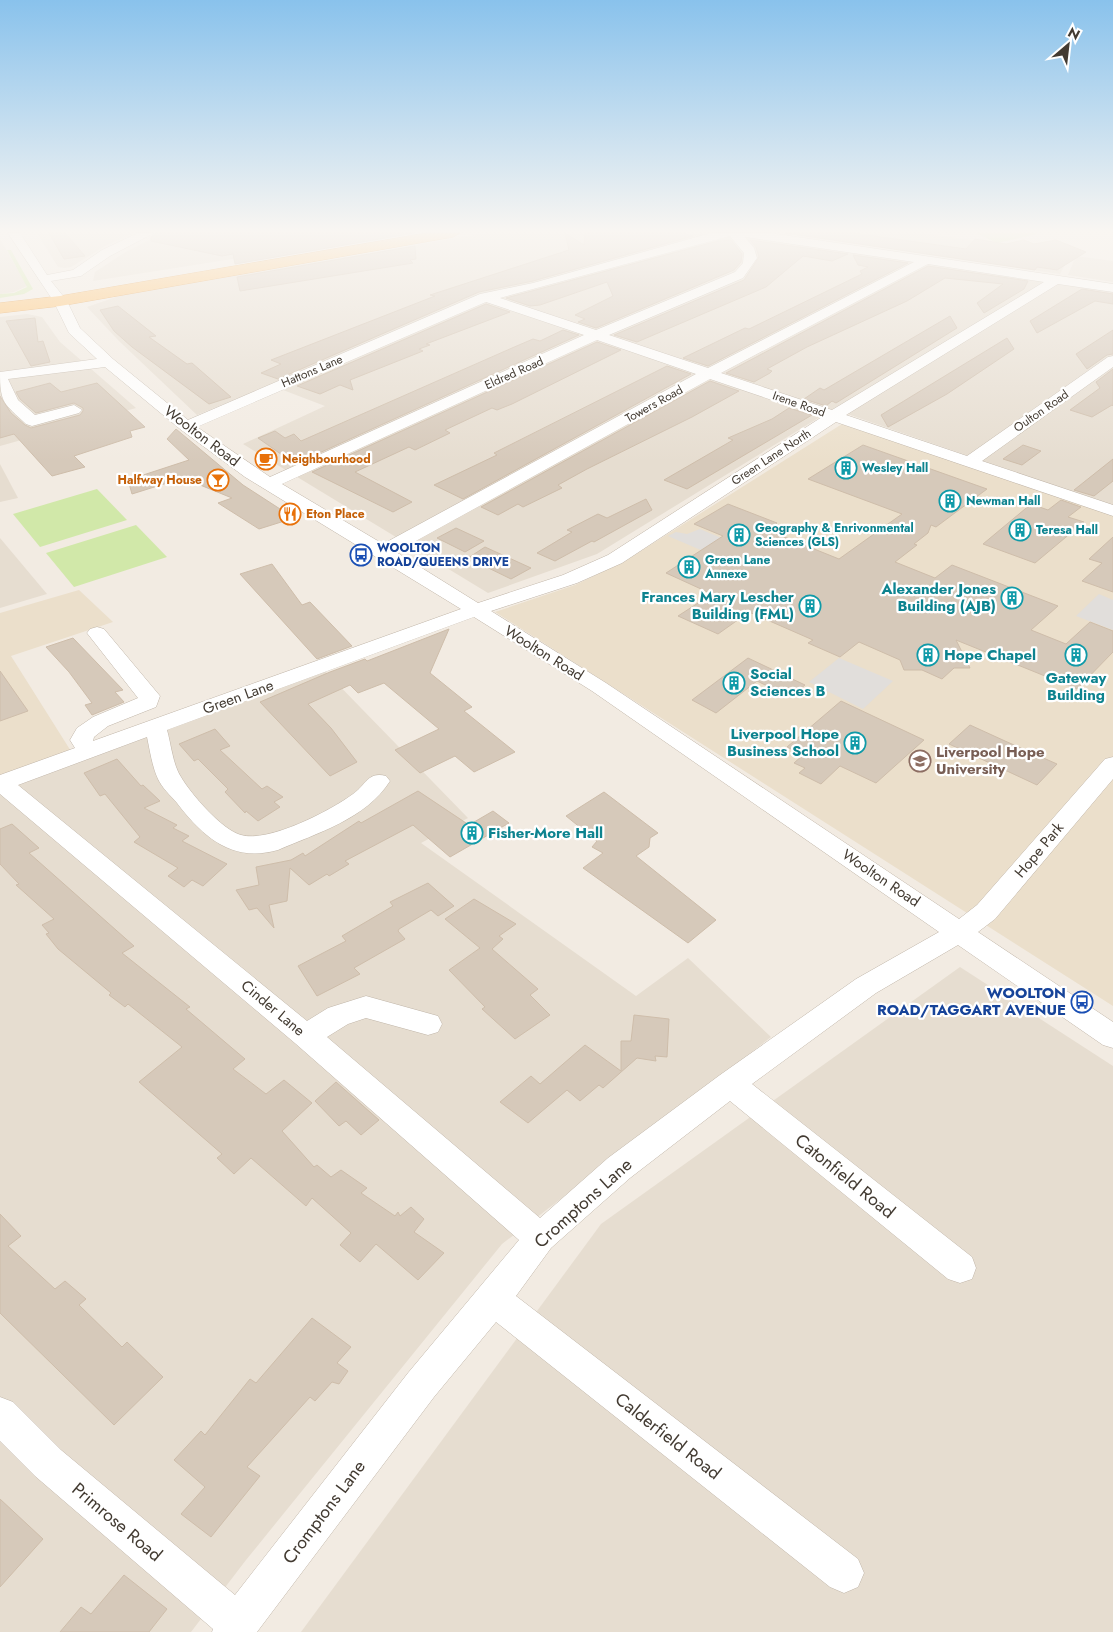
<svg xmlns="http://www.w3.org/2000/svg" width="1113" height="1632" font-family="Jost,sans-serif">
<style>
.residential{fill:#e6ddd0}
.education{fill:#ebdfcb}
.green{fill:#d1e8a9}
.parking{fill:#e1dedb}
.building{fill:#d6c9ba;stroke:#cebdaa}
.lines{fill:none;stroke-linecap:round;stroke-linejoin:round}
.minor-casing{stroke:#c0b5a8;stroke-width:1}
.highway-casing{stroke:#e08e2d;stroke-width:1}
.minor{fill:#fff;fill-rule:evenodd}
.highway{fill:#ffbc5f;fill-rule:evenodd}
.labels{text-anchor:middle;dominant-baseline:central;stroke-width:4.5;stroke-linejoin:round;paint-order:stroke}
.far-street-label{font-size:12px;fill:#433b32;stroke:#fff}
.far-food-label{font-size:12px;font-weight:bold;fill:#c56008;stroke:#fff;text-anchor:start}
.far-culture-label{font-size:12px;font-weight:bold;fill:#0d838f;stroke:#fff;text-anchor:start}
.far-transit-label{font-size:12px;font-weight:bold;fill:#164399;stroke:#fff;text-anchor:start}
.street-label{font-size:15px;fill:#433b32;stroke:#fff}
.culture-label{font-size:15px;font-weight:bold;fill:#0d838f;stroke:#fff;text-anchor:end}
.education-label{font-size:15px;font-weight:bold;fill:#785e54;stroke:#fff;text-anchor:start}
.transit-label{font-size:15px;font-weight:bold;fill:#164399;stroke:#fff;text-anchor:end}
.near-street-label{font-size:18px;fill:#433b32;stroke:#fff}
</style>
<rect width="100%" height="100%" fill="#f2ebe2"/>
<g class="residential">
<path d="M37 233H133L105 246 71 267 65 268 58 267Z"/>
<path d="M486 233H716L1113 291V506L833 409 597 554 488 593 243 444 325 406 283 390 275 383 197 415 119 341 87 307 122 295Z"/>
<path d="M783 233H923L1070 255 1060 274Z"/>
<path d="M155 237 295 249 93 281 95 272 124 253Z"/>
<path d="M0 239 27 286 14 292 0 294Z"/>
<path d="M1076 256 1113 261V282L1068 275Z"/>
<path d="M27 314 42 317 60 342 136 408 0 446V317Z"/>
<path d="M0 464 18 498 0 502Z"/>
<path d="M0 538 47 594 0 608Z"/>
<path d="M325 671 468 818 421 843 636 996 688 958 771 1037 502 1244 246 1560 191 1632H0V792Z"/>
<path d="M960 967 1113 1066V1632H301L601 1224Z"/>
</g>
<g class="education">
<path d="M842 424 1113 515V1006L495 612 575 585 625 561Z"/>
<path d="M79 590 113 622 11 656 74 756 0 784V613Z"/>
</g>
<g class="green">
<path d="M976 233H1036L1037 234 997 243Z"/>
<path d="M7 250H11L33 289 24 294 0 298V294L14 293 27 287Z"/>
<path d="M97 489 127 520 40 547 13 514Z"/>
<path d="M136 525 167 557 74 587 46 553Z"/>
</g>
<g class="parking">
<path d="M700 529 743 547 724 560 668 536 676 532 687 534Z"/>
<path d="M1099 594 1113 600V630L1076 616Z"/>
<path d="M839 658 893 681 863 709 809 682Z"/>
</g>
<g class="building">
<path d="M49 233H65L85 256 64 259Z"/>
<path d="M156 233H414L235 264 233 254 222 256 151 241V237Z"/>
<path d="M565 233 584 245 585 233H683L693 236 533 281 479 292 278 379 261 373 281 364 271 360 435 296 430 295 569 250Z"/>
<path d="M785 233H853L966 249 975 239 1006 244 1024 240 1034 244 1056 240 1086 252 1057 270 1037 267 1035 270Z"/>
<path d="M731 240 742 254 741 262 734 270 596 328 578 322 585 319 575 315 613 296 607 282 540 305 530 306 506 298 718 241Z"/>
<path d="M750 240 848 254 832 261 803 256 766 287 637 342 614 335 744 280 759 257 756 247Z"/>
<path d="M415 246 416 259 410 260 413 263 240 291 237 277Z"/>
<path d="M853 255 908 263 708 366 683 358 745 328 749 329 862 274 860 271 868 267 858 265Z"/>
<path d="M928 266 1028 281 1024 289 984 313 977 303 1003 284 945 278 907 301 807 347 767 369 772 371 770 373 754 382 726 373Z"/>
<path d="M1082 289 1113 294V304L1095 301 1037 333 1030 321Z"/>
<path d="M486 304 510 312 426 344 430 345 419 349 423 351 350 380 353 390 340 385 320 394 297 386Z"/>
<path d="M118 306 156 336 149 337 187 364 192 363 231 397 209 404 132 347 114 331 100 310Z"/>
<path d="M950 316 957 328 836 403 832 401 826 406 804 399 820 388 824 390Z"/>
<path d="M35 318 38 342 43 341 50 362 31 366 6 321Z"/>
<path d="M563 330 579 335 295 464 258 438 275 431 285 438 294 434 301 441 512 348 533 339 540 341Z"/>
<path d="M1113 330V354L1107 355 1087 369 1076 354Z"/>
<path d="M1007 338 1014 349 947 394 888 427 881 415Z"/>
<path d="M597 342 621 350 512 404 497 410 492 408 445 430 450 433 415 450 409 447 355 472 412 502 393 512 312 472Z"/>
<path d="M667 366 691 374 463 499 434 485 497 455 494 453Z"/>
<path d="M1113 369V406L1112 405 1092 417 1070 410 1100 388 1096 382Z"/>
<path d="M710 381 739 391 692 417 587 469 558 485 562 488 523 507 518 504 498 515 481 507Z"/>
<path d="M50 383 61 392 97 383 145 427 130 431 132 437 74 456 85 467 52 476 14 434 0 438V396L11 413 25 425 31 428 80 415 83 411V408L74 403 36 413 20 399 16 392Z"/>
<path d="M789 408 812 415 687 489 664 480 733 440 728 438 772 419Z"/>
<path d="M176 429 243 485 294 518 259 529 218 503 232 498 183 478 132 494 128 480 189 460 167 439Z"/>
<path d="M863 445 987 489 936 527 931 525 928 533 914 544 917 545 895 562 935 578 952 565 1058 606 1031 630 1066 644 1090 622 1113 631V652L1077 689 956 640 970 668H954L942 679 922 670H904L900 660 859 642 840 657 808 643 813 640 749 612 718 634 678 616 712 594 666 573 723 536 694 524 728 504 777 523 767 530 839 559 902 514 808 479Z"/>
<path d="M1023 445 1041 451 1022 465 1003 459Z"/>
<path d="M1113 459V481L1094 496 1074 490Z"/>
<path d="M646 499 652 510 594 542 592 541 555 561 537 553 572 532 567 530 598 514 607 518Z"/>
<path d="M1061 500 1081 507 1068 517 1084 522 1035 563 983 544 1031 504 1048 510Z"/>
<path d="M456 528 484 541 465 552 437 538Z"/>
<path d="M1113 537V592L1082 581 1102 563 1089 559Z"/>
<path d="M485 547 531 568 511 579 468 558Z"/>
<path d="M272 564 302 605 310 602 352 646 317 659 240 574Z"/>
<path d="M449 629 430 673 472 707 464 711 515 752 474 772 455 756 420 773 395 750 439 729 384 683 358 693 350 685 308 704 331 728 357 762 330 776 260 702 330 672 365 659 367 661Z"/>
<path d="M73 638 123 690 115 692 124 702 92 715 85 705 92 703 69 672 46 647Z"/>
<path d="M748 658 805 685 790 697 757 681 716 713 692 700Z"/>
<path d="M0 671 28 711 0 721Z"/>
<path d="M841 701 924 740 876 783 840 766 821 784 799 773 805 768 794 763 803 755 787 747Z"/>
<path d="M970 725 1005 741 1057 764 1037 785 949 744Z"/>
<path d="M215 729 230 746 220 750 262 789 267 786 283 797 274 802 280 807 258 821 246 811 245 813 225 792 228 789 198 759 194 761 179 744Z"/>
<path d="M117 759 141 786 143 785 160 801 144 808 177 825 173 828 189 836 182 841 227 864 203 886 192 880 184 887 168 876 178 868 134 842 140 837 105 794 100 796 84 773Z"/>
<path d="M418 791 469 825 493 811 509 823 450 857 413 825 345 861 349 864 329 876 327 874 309 885 290 868 287 901 269 905 274 928 257 908 249 910 236 890 259 885 256 867 291 860 303 853 305 856 359 821 361 823Z"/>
<path d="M604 792 658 833 650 838 649 847 636 856 716 920 688 943 583 868 603 853 592 847 597 841 566 816Z"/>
<path d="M12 824 39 848 29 853 134 946 122 953 190 1007 186 1009 245 1059 233 1069 266 1094 284 1080 312 1103 282 1131 314 1167 317 1165 331 1177 341 1170 367 1188 361 1193 395 1216 398 1212 400 1216 411 1207 424 1219 414 1232 444 1253 418 1280 376 1244 360 1262 340 1245 351 1233 312 1198 306 1206 251 1158 234 1174 217 1158 222 1154 139 1082 182 1047 128 1004 125 1007 109 995 111 993 58 949 46 934 49 933 42 925 54 919 16 885 19 884 0 864V829Z"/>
<path d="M428 883 454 906 438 916 431 910 399 929 398 931 405 939 354 968 360 974 317 996 298 966 346 941 342 936 393 906 390 902Z"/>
<path d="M474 899 516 924 499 936 503 939 492 949 538 989 530 995 550 1015 515 1039 482 1009 485 1007 449 970 480 948 445 919Z"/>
<path d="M634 1015 669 1019 667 1057 655 1056 656 1061 637 1058 603 1088 599 1085 580 1101 567 1090 528 1123 500 1102 531 1076 540 1084 585 1045 621 1071V1041H631Z"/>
<path d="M336 1082 379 1120 361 1135 346 1121 339 1126 315 1101Z"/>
<path d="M0 1214 21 1236 8 1246 55 1289 65 1281 86 1299 79 1305 122 1347 127 1342 163 1377 114 1425 0 1313Z"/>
<path d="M312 1318 351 1347 337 1363 348 1371 339 1384 332 1382 315 1401 310 1397 247 1467 260 1476 211 1537 181 1514 205 1487 174 1460 201 1431 205 1435 250 1379 256 1383Z"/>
<path d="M0 1499 43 1539 0 1587Z"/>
<path d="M124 1575 167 1609 149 1632H60L81 1607 91 1614Z"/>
</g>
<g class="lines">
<g class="minor-casing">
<path id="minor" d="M8 233H20L47 275 73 270 102 250 138 233H154L110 256 81 276 51 281 67 301 80 328 113 359 188 420 480 294 533 283 711 233H770L1113 284V292L1058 284 846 415 967 456 1108 357 1113 356V367L982 461 1113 505V516L836 422 622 563 577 583 491 611 606 683 959 919 977 905 1105 759 1113 757V779L995 919 978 932 1113 1022V1048L1103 1045 958 945 876 993 752 1084 972 1257 976 1268 972 1279 960 1283 948 1279 730 1101 630 1178 551 1248 516 1296 858 1559 864 1573 858 1587 844 1593 830 1587 496 1322 434 1397 257 1632H212L213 1629 35 1476 0 1441V1397L13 1402 61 1450 235 1595 408 1373 519 1240 296 1044 0 794V775L75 748 70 740 77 728 93 717 138 698 87 633 90 629 97 627 104 629 160 696 156 707 108 726 94 737 93 741 461 609 245 477 180 429 105 367 8 379 18 400 35 415 74 405 82 410 79 413 32 426 26 424C4 403 0 404 0 372L97 359 69 333 54 302ZM730 236 744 253 743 263 735 272 596 330 500 298ZM745 237 914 262 708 368 609 335 743 278 757 258 754 248ZM928 264 1044 282 832 410 721 373ZM486 302 584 335 270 477 197 427ZM597 340 696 374 383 544 282 484ZM710 379 822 417 608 555 563 575 478 603 396 552ZM474 617 592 691 939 932 856 979 720 1075 608 1158 540 1218 327 1037 348 1024 366 1018 428 1035 438 1032 442 1024 438 1016 366 996 328 1008 307 1021 18 785 147 737C150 751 152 766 158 779 162 788 171 796 177 803 203 837 232 863 278 850 317 833 366 819 390 781L386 776C368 771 366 785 353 794 330 811 268 843 241 835 222 830 191 794 181 777 173 765 171 744 167 730Z"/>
</g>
<g class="highway-casing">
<path id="highway" d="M427 233H460L453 237 60 306 0 313V303L60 296Z"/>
</g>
<use href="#minor" class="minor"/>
<use href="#highway" class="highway"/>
</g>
<linearGradient id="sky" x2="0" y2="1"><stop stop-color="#89c2ec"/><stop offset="0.5" stop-color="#f9f6f2"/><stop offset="1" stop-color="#f9f6f2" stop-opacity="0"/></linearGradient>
<rect width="1113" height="462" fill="url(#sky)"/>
<defs>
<g id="cafe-ring" transform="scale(1.125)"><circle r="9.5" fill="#fff" stroke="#e8710a" stroke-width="1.5"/><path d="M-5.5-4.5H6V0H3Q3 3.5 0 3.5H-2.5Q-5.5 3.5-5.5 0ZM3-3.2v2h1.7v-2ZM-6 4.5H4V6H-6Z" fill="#e8710a"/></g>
<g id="building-ring" transform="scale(1.125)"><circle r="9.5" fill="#fff" stroke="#0f9aa8" stroke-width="1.5"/><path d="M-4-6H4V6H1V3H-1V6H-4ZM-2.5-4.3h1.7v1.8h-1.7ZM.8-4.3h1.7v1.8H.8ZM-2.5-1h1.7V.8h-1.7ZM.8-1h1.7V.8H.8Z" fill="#0f9aa8"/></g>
<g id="bar-ring" transform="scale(1.125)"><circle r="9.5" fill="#fff" stroke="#e8710a" stroke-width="1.5"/><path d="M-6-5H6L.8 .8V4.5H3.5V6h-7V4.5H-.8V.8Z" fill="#e8710a"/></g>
<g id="restaurant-ring" transform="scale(1.125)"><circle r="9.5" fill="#fff" stroke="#e8710a" stroke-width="1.5"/><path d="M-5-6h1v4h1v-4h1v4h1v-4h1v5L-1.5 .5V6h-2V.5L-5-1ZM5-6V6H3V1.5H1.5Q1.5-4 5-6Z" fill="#e8710a"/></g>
<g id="bus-ring" transform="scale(1.125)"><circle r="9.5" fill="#fff" stroke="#1a4fb4" stroke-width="1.5"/><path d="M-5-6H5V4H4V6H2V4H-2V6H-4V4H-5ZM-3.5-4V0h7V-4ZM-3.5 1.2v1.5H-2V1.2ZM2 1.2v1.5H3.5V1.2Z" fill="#1a4fb4"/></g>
<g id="university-ring" transform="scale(1.125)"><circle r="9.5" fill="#fff" stroke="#8d6e63" stroke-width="1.5"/><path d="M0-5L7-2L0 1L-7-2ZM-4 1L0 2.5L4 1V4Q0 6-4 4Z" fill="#8d6e63"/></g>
</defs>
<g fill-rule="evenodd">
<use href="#cafe-ring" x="266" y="459"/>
<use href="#building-ring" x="846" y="468"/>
<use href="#bar-ring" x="218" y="480"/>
<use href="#building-ring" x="950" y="501"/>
<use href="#restaurant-ring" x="290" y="514"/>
<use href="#building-ring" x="1020" y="530"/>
<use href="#building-ring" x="739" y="535"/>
<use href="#bus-ring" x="361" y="555"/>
<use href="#building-ring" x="689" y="567"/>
<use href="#building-ring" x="1012" y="598"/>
<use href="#building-ring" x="810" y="606"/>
<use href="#building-ring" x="928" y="655"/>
<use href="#building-ring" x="1076" y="655"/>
<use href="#building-ring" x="734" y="683"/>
<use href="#building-ring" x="855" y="743"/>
<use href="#university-ring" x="920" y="761"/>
<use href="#building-ring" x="472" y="833"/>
<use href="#bus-ring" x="1082" y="1002"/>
</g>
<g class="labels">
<g class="far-street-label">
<text transform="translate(312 371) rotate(-23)">Hattons Lane</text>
<text transform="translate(514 373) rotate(-24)">Eldred Road</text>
<text transform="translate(654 404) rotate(-29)">Towers Road</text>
<text transform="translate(799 404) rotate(19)">Irene Road</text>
<text transform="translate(1041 411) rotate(-35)">Oulton Road</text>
<text transform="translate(771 457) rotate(-33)">Green Lane North</text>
</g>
<g class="far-food-label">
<text x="282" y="459">Neighbourhood</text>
<text x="202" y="480" text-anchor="end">Halfway House</text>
<text x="306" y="514">Eton Place</text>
</g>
<g class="far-culture-label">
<text x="862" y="468">Wesley Hall</text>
<text x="966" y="501">Newman Hall</text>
<text x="755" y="528">Geography &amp; Enrivonmental<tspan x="755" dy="14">Sciences (GLS)</tspan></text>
<text x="1036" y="530">Teresa Hall</text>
<text x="705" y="560">Green Lane<tspan x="705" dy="14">Annexe</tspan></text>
</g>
<g class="far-transit-label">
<text x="377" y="548">WOOLTON<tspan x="377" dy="14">ROAD/QUEENS DRIVE</tspan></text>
</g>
<g class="street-label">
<text transform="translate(202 436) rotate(37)">Woolton Road</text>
<text transform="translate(544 653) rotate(32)">Woolton Road</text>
<text transform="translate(238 697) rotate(-20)">Green Lane</text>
<text transform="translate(1039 850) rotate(-50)">Hope Park</text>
<text transform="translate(881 878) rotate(34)">Woolton Road</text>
<text transform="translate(273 1008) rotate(40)">Cinder Lane</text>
</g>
<g class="culture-label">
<text x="996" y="589">Alexander Jones<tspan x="996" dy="17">Building (AJB)</tspan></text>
<text x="794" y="597">Frances Mary Lescher<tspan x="794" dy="17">Building (FML)</tspan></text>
<text x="944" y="655" text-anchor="start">Hope Chapel</text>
<text x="750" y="674" text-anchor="start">Social<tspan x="750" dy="17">Sciences B</tspan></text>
<text x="1076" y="678" text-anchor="middle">Gateway<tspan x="1076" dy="17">Building</tspan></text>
<text x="839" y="734">Liverpool Hope<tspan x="839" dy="17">Business School</tspan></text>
<text x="488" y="833" text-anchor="start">Fisher-More Hall</text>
</g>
<g class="education-label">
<text x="936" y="752">Liverpool Hope<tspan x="936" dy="17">University</tspan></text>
</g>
<g class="transit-label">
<text x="1066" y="993">WOOLTON<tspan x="1066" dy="17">ROAD/TAGGART AVENUE</tspan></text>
</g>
<g class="near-street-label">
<text transform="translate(845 1176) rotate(39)">Catonfield Road</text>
<text transform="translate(583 1203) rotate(-42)">Cromptons Lane</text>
<text transform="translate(668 1436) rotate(38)">Calderfield Road</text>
<text transform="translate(324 1512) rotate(-53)">Cromptons Lane</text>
<text transform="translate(117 1522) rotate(40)">Primrose Road</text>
</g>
</g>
<g transform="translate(1068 45) rotate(28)" stroke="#ffffff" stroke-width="4" paint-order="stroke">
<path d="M0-4L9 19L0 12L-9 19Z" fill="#433b32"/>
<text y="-8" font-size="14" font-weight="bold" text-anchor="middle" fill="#433b32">N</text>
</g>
</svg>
